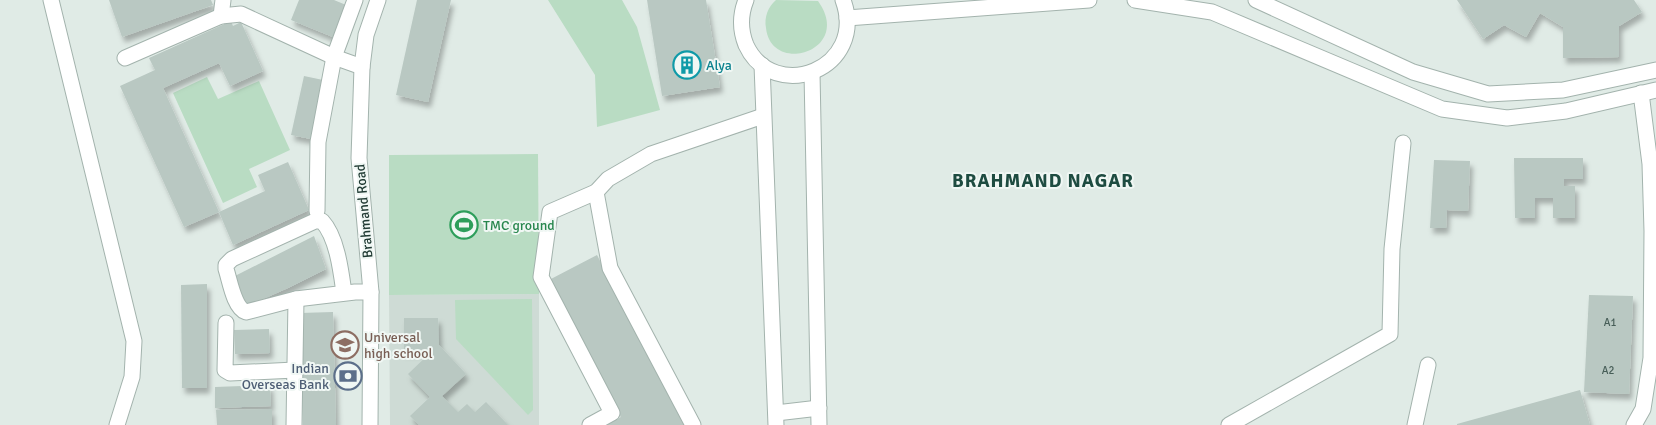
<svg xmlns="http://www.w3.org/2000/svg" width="1656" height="425" font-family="Signika,sans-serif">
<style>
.built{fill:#cedbd5}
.green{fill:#b9dcc3}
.building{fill:#b9c8c2;filter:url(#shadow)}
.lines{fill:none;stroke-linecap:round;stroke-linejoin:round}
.minor-casing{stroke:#a3b3ad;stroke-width:17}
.minor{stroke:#fff;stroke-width:15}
.labels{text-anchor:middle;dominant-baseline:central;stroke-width:4;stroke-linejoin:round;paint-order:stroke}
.number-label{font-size:11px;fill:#475e58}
.culture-label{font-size:14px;fill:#0d838f;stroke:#f0f7f4;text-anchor:start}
.street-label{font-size:14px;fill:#213b34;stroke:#f0f7f4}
.leisure-label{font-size:14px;fill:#27864d;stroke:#f0f7f4;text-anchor:start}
.education-label{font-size:14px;fill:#785e54;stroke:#f0f7f4;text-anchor:start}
.service-label{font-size:14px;fill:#4e5e75;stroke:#f0f7f4;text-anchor:end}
.district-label{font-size:19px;font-weight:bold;letter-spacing:1px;fill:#1e4c41;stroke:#f0f7f4}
</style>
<defs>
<filter id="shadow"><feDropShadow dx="3" dy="5.5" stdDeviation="2.5" flood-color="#0004"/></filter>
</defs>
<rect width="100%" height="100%" fill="#e0ebe6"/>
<path class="built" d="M539 294V425H390L389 295Z"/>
<g class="green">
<path d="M548 0H622L637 27 660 110 597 127 595 75Z"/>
<path d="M776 0 818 1C854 51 771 76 766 28 764 17 768 7 776 0Z"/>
<path d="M207 77 218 99 259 81 290 150 249 169 257 187 223 203 173 93Z"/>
<path d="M538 154 539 294 389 295V155Z"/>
<path d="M532 299 533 410 528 415 456 339 455 300Z"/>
</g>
<g class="building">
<path d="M109 0H211L213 5 122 37Z"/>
<path d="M299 0H334L346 5 333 37 291 20Z"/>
<path d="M417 0H451L428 102 396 95Z"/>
<path d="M647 0H706L720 87 662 96Z"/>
<path d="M1457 0H1634L1642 12 1619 26V57L1563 58V27L1540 13 1526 37 1504 25 1483 39Z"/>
<path d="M231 21 233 26 241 22 263 71 230 86 219 63 163 88 219 212 265 191 258 175 288 162 309 210 233 245 219 212 184 227 120 86 155 70 149 58Z"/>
<path d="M304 76 323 80 311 139 291 135Z"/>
<path d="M1514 158H1583V179H1564V186H1575V218H1553V198H1535V218H1515Z"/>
<path d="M1434 160 1470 161 1468 211 1447 210 1446 228H1430Z"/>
<path d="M314 236 326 269 290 287 247 306 231 278Z"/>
<path d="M597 255 684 425H606L621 417 549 280Z"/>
<path d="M207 284V388H182L181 285Z"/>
<path d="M1589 295 1633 296 1629 394 1584 392Z"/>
<path d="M333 312 336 425H303L300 313Z"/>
<path d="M404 318H438L439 345 466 374 442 396 458 412 467 404 475 412 486 402 508 425H419L410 416 430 397 408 374 432 351H404Z"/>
<path d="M269 329 270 353 235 354 234 330Z"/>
<path d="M270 385 271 406 215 408V387Z"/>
<path d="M1580 390 1590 425H1457V424Z"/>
<path d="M272 409V425H217L216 410Z"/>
</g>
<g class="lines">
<g class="minor-casing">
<g id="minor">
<path d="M51 0 134 341 132 377 117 425"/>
<path d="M746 0C740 15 740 30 746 45 774 105 868 69 843 0"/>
<path d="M1135 0 1212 12 1442 109 1507 118 1566 111 1656 90"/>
<path d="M1256 0 1413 72 1488 94 1563 90 1656 70"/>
<path d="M221 16 223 0"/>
<path d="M847 18 1089 0"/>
<path d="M125 58 221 16 241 14 334 57 362 67"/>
<path d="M762 65 776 425"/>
<path d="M812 73 819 425"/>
<path d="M596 192 610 268 693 425"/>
<path d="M317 211 318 142 334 57 355 0"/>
<path d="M344 293C341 271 337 237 322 221H315L232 259 226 265V269C230 281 234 308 246 312L296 299 355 292H371"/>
<path d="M226 323 225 370 230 373 295 370"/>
<path d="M776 413 819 408"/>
<path d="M294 425 296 299"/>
<path d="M370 425 371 292 359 158 362 67 366 35 378 0"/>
<path d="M590 425 612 413 541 277 550 212 596 192 608 179 651 154 763 116"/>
<path d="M1229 425 1390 334 1392 249 1403 143"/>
<path d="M1415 425 1428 365"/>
<path d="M1634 425 1643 409 1651 358 1652 231 1650 164 1641 93"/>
</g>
</g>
<use href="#minor" class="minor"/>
</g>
<defs>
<g id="building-ring" transform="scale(1.4375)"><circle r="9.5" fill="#f0f7f4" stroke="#0f9aa8" stroke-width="1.5"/><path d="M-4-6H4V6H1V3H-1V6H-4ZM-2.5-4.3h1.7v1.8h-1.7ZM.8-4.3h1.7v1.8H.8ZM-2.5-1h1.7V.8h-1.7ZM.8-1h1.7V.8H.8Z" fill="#0f9aa8"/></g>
<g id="stadium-ring" transform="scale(1.4375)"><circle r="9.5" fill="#f0f7f4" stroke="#2e9e5b" stroke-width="1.5"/><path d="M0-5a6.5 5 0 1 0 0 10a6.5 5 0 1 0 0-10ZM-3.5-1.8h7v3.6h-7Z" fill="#2e9e5b"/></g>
<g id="school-ring" transform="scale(1.4375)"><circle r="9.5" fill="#f0f7f4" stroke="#8d6e63" stroke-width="1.5"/><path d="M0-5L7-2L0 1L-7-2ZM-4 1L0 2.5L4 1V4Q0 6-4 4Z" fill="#8d6e63"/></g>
<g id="bank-ring" transform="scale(1.4375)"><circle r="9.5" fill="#f0f7f4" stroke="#5c6f8a" stroke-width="1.5"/><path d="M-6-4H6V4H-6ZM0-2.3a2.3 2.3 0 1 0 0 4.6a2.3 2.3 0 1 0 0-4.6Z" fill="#5c6f8a"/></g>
</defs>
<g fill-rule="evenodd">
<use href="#building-ring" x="687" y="65"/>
<use href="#stadium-ring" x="464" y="225"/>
<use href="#school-ring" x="345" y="345"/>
<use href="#bank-ring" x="348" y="376"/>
</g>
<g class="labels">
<g class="number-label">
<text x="1610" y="322">A1</text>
<text x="1608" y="370">A2</text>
</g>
<g class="culture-label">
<text x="706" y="65">Alya</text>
</g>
<g class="street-label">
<text transform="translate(364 211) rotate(-95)">Brahmand Road</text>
</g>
<g class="leisure-label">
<text x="483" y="225">TMC ground</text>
</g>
<g class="education-label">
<text x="364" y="337">Universal<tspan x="364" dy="16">high school</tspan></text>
</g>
<g class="service-label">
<text x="329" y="368">Indian<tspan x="329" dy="16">Overseas Bank</tspan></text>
</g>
<g class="district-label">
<text x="1043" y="181">BRAHMAND NAGAR</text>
</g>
</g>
</svg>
